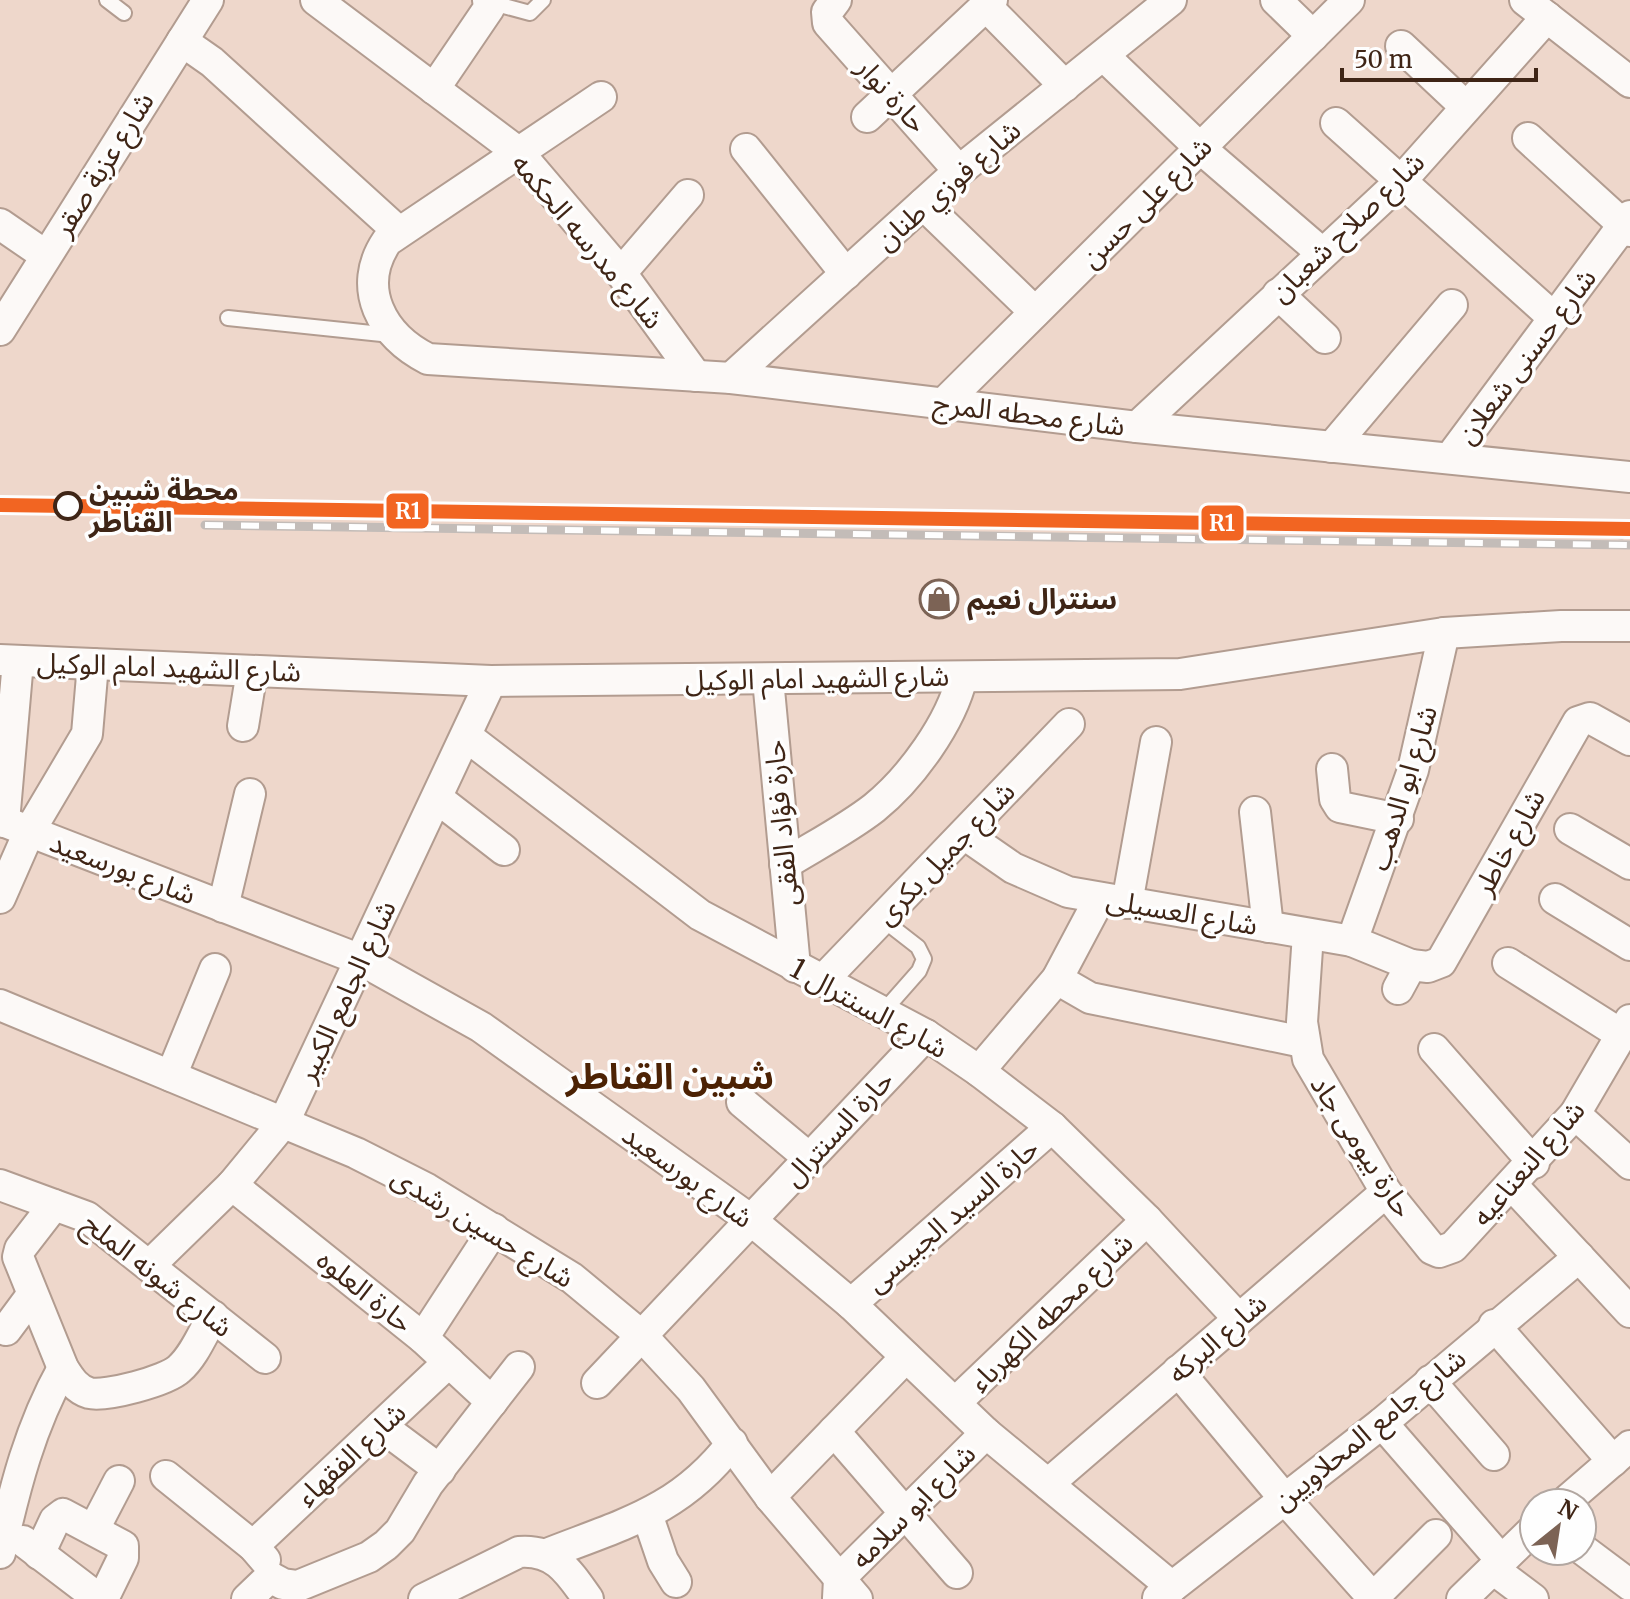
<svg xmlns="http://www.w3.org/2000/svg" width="1630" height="1599" font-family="Merriweather,'Noto Sans Arabic',serif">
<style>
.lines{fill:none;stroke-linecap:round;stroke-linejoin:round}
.lane-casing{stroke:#b29c90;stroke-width:18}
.street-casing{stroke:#b29c90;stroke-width:34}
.lane{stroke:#fcf9f7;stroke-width:14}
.street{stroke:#fcf9f7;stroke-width:30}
.rail-casing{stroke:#c3bcb8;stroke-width:9}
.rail{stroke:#fefefe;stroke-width:6;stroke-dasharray:18;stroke-linecap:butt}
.rail-1-casing{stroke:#fefefe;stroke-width:20}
.rail-1{stroke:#f26522;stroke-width:14}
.stop-dot{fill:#fefefe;stroke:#3f2516;stroke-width:4}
.labels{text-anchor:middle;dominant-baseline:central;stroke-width:7;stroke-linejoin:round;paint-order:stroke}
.street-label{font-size:28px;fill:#3f2516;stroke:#fefefe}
.stop-label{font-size:28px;font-weight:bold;fill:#3f2516;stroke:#fefefe;text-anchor:start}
.poi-label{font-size:28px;font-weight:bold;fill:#3f2516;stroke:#fefefe;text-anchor:start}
.district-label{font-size:36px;font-weight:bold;fill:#4c2204;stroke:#fefefe}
.line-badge{stroke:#fefefe;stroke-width:3}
.badge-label{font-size:22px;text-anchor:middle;font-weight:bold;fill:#fff}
</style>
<rect width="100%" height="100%" fill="#eed7cb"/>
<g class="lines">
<g class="lane-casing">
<g id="lane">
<path d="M107 0 124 13"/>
<path d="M489 2 530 13 543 0"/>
<path d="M228 318 391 335"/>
<path d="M882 919 918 947 924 959 919 971 882 1013"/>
</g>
</g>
<g class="street-casing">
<g id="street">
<path d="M316 0 518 152 621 273 696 376"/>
<path d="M836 0 827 12 828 23 959 171"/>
<path d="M1276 0 1313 36"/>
<path d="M1525 0 1630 82"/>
<path d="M986 6 1065 86"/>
<path d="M182 41 212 62 399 232"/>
<path d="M1401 46 1466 107"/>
<path d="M1104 56 1200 148 1322 253"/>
<path d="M434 89 489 8 488 0"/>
<path d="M601 97 387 241C355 288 382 336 428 359L731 378 1137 427 1630 477"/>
<path d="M867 117 992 0"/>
<path d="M1336 123 1554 318"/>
<path d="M1528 138 1630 231"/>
<path d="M746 149 846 274"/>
<path d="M923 204 1035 312"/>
<path d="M0 224 45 255"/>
<path d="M621 273 688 195"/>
<path d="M1278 294 1325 338"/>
<path d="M0 330 208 0"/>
<path d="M731 378 959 171 1171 0"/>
<path d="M944 403 1349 0"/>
<path d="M1137 427 1401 181 1547 17"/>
<path d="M1332 447 1452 305"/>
<path d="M1450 458 1630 216"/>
<path d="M0 660 491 681 1180 674 1444 633 1561 626H1630"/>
<path d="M768 679 795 967"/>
<path d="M243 726 252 671"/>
<path d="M466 736 700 915 926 1035 979 1071 1052 1127 1147 1220 1239 1319"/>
<path d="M1332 769 1335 799 1340 807 1398 819"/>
<path d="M437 798 504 850"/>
<path d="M1255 812 1268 927"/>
<path d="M0 820 361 960 481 1027 751 1220 851 1304 986 1433 1172 1587"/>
<path d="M4 822 18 661"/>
<path d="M1570 829 1630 864"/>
<path d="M964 834 1013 868 1068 892 1352 941 1411 965"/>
<path d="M785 864C814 846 847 829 874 808 911 778 951 723 962 677"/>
<path d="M0 898 29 832 87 734 93 664"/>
<path d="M1555 899 1630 945"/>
<path d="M1127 903 1156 742"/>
<path d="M223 907 250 794"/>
<path d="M1308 934 1302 1022 1308 1059 1386 1192 1432 1249 1439 1252 1453 1247 1575 1114 1630 1020"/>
<path d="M1352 941 1413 770 1444 633"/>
<path d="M1508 963 1622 1035"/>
<path d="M1057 979 1090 998 1303 1042"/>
<path d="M822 981 1069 724"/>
<path d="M1398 989 1411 965 1428 967 1441 962 1578 722 1590 718 1630 740"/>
<path d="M0 1005 356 1153 427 1189 572 1278 642 1336 691 1389 770 1497 857 1599"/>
<path d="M1434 1049 1534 1163"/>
<path d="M979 1071 1057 979 1100 898"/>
<path d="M171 1076 215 969"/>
<path d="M742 1102 809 1158"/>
<path d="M1575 1114 1630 1164"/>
<path d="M0 1185 87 1217 265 1358"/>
<path d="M232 1185 423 1338 492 1402"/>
<path d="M1512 1185 1630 1312"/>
<path d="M54 1205 20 1249 18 1257 63 1368C70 1379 76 1389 89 1393 106 1397 166 1381 179 1369 194 1356 203 1333 213 1316"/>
<path d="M150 1265 232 1185 284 1122 491 681"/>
<path d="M851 1304 1052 1127"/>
<path d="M1494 1325 1613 1461"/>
<path d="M6 1330 32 1295"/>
<path d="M423 1338 494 1229"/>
<path d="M1178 1371 1284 1498 1374 1599"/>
<path d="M1430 1381 1494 1455"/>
<path d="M597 1383 926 1035"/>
<path d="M955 1403 1147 1220"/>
<path d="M1382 1423 1502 1561"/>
<path d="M381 1426 440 1470"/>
<path d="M834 1431 957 1573"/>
<path d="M166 1476 253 1546 265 1560"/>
<path d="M1048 1484 1386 1192"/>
<path d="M770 1497 906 1357"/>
<path d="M1564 1503 1630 1446"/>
<path d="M647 1514 663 1561 676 1582"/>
<path d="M94 1529 119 1481"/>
<path d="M23 1541 99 1599"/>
<path d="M253 1546 449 1362"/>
<path d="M1582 1549 1630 1585"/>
<path d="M0 1553C15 1487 30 1427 63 1368"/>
<path d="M39 1554 55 1520 63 1514 123 1546V1558L103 1599"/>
<path d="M547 1554C623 1524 680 1511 732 1443"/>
<path d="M1493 1569 1533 1599"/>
<path d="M270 1577 283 1584 298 1586 369 1557 386 1545 400 1531 428 1484 519 1367"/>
<path d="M838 1598 839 1579 986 1433"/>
<path d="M1158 1598 1382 1423 1579 1257"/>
<path d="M1373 1598 1436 1535"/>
<path d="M247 1599 270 1577"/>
<path d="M424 1599 519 1552C555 1549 569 1572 588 1599"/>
<path d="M1462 1599 1534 1529"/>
</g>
</g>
<use href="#lane" class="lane"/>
<use href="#street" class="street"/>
<g class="rail-casing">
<g id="rail">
<path d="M205 525 1630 545"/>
<path d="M1571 528 1622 535"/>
</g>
</g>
<use href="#rail" class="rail"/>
<g class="rail-1-casing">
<path id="rail-1" d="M0 505 1630 529"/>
</g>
<use href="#rail-1" class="rail-1"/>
</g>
<defs>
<g id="shop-ring" transform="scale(2)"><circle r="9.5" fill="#fefefe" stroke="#7c6355" stroke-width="1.5"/><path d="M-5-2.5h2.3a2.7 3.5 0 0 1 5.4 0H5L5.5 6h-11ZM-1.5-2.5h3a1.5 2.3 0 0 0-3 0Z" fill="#7c6355"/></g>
</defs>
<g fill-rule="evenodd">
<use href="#shop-ring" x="939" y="599"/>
</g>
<circle class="stop-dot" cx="68" cy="506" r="13"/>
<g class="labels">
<g class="street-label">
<text transform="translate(892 95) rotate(48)">حارة نوار</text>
<text transform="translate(103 164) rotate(-58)">شارع عزبة صقر</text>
<text transform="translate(948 185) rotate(-41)">شارع فوزي طنان</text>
<text transform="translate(1146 202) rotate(-45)">شارع على حسن</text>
<text transform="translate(1347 227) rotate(-44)">شارع صلاح شعبان</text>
<text transform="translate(588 241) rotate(50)">شارع مدرسه الحكمه</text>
<text transform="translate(1526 356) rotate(-53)">شارع حسنى شعلان</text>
<text transform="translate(1029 414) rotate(7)">شارع محطه المرج</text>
<text transform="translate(169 667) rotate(2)">شارع الشهيد امام الوكيل</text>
<text transform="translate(817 678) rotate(-1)">شارع الشهيد امام الوكيل</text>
<text transform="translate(1403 788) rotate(-73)">شارع ابو الدهب</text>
<text transform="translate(781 823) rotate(-95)">حارة فؤاد الفقى</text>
<text transform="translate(1509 842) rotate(-61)">شارع خاطر</text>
<text transform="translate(945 853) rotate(-46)">شارع جميل بكرى</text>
<text transform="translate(123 868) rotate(21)">شارع بورسعيد</text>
<text transform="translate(1182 912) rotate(10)">شارع العسيلى</text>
<text transform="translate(346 991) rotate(-65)">شارع الجامع الكبير</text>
<text transform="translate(869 1008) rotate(29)">شارع السنترال 1</text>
<text transform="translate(838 1128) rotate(-47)">حارة السنترال</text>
<text transform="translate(1362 1146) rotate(57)">حارة بيومى جاد</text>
<text transform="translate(1528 1163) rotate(-49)">شارع النعناعيه</text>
<text transform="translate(688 1176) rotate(36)">شارع بورسعيد</text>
<text transform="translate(952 1215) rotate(-41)">حارة السيد الجبيسى</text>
<text transform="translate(483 1227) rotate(31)">شارع حسين رشدى</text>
<text transform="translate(158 1275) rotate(38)">شارع شونه الملح</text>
<text transform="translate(365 1291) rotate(39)">حارة العلوه</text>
<text transform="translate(1051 1312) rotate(-44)">شارع محطه الكهرباء</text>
<text transform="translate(1217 1338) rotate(-41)">شارع البركه</text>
<text transform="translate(1369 1429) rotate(-39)">شارع جامع المحلاويين</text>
<text transform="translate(351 1454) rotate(-43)">شارع الفقهاء</text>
<text transform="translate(913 1506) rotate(-45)">شارع ابو سلامه</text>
</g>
<g class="stop-label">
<text x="89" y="490">محطة شبين<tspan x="89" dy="32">القناطر</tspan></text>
</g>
<g class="poi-label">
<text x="967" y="599">سنترال نعيم</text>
</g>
<g class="district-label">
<text x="670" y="1076">شبين القناطر</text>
</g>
</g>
<g class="line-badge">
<rect x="385" y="492" width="45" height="38" rx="8" fill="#f26522"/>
<rect x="1200" y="504" width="45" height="38" rx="8" fill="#f26522"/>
</g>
<g class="badge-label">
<text x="408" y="519">R1</text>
<text x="1222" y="531">R1</text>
</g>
<g transform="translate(1558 1527) rotate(30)"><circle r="38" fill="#fefefe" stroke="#b2a7a1" stroke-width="2"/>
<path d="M0-6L14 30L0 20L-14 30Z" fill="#7c6355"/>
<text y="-12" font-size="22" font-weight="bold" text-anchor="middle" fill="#3f2516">N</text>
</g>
<path d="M1342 68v12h194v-12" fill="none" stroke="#3f2516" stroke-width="4"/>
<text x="1354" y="68" font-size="24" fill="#3f2516" stroke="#fefefe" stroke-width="6" paint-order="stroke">50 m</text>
</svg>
